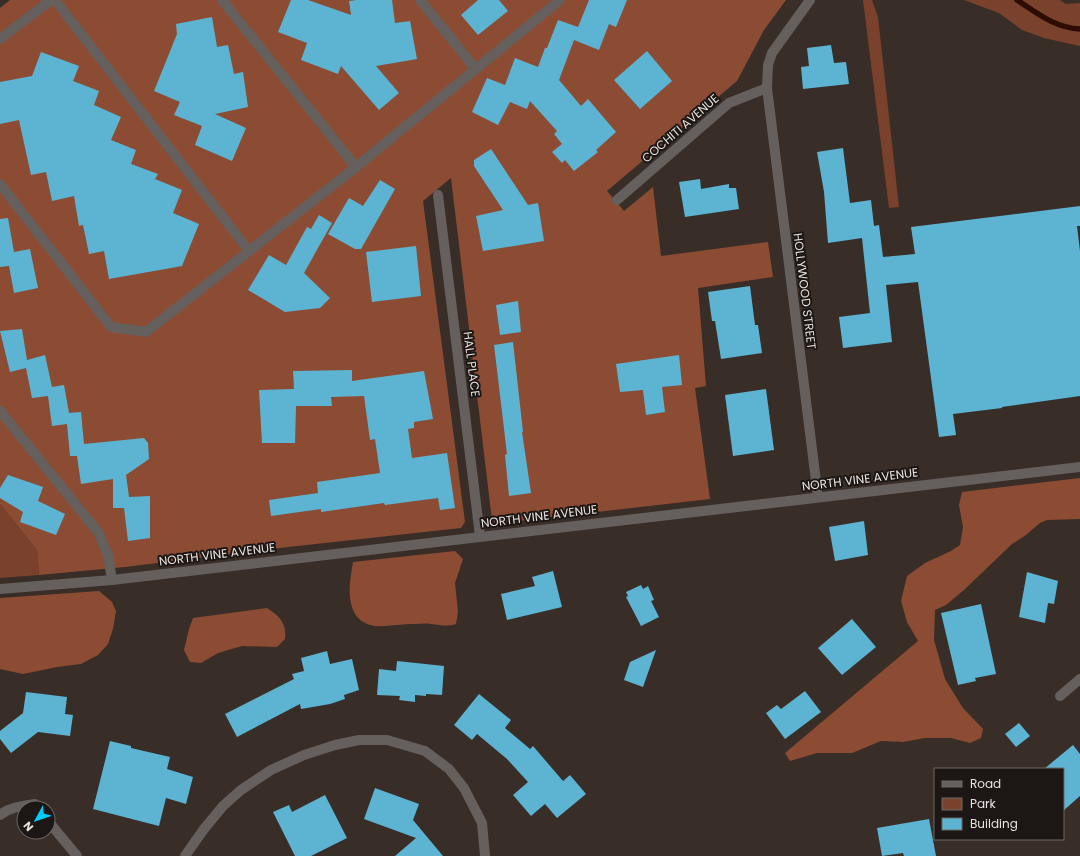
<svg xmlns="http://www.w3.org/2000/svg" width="1080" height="856" font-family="Poppins,sans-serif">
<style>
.green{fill:#7a422c}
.forest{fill:#8c4c33}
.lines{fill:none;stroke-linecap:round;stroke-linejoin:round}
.stream{stroke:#2d0d02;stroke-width:5.5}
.building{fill:#5cb4d2}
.minor{stroke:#655f5d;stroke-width:10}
.labels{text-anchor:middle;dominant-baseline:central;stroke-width:4;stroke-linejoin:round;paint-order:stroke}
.street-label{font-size:12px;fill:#e9e1de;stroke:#1c1715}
</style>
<rect width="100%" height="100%" fill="#392d28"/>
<g class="green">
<path d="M863 0H872L878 17 899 207 889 208Z"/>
<path d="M964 0H1060L1066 4 1080 3V46L1044 38 1022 30 999 13Z"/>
<path d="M0 504 37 550 39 575 0 578Z"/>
</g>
<g class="forest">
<path d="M10 0H786L764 30 737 81 607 191 624 211 653 187 661 256 768 242 773 277 698 288 706 386 695 388 710 499 501 523H497L492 520 451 178 423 201 465 522 461 528 261 550 125 567 39 575 37 550 0 504V8Z"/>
<path d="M1080 478V519L1047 520 1040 523 1026 535 1012 544 965 589 946 605 935 610 934 640 945 679 963 708 983 729 981 738 970 743 951 738H925L903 742 881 741 852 753H817L790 761 785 753 918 641 907 622 901 601 907 576 925 563 951 551 960 545 963 527 959 505 962 492Z"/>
<path d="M455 551 463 559 455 583 458 612 456 624C446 627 441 625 431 624 425 623 419 624 413 624 401 624 387 627 375 626 343 621 349 585 353 562Z"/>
<path d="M99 591 112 602 116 611 113 629 108 644 98 655 81 664 57 667 23 674 0 669V598Z"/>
<path d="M267 608C279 616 287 623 285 639L277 647 242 646 218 653 201 663 190 662 184 650 189 629 193 618Z"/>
</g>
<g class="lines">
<path class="stream" d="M1017 0C1037 13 1055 28 1080 29"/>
</g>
<g class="building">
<path d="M291 0H308L351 15 349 1 357 0H392L395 23 410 21 417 59 376 66 399 93 379 110 341 66 338 74 301 60 307 43 278 32Z"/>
<path d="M478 0H499L508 11 478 35 461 15Z"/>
<path d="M589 0H627L616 27 609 24 599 50 574 40 559 80 581 106 588 99 616 132 596 150 598 152 574 171 565 160 562 163 552 152 562 144 554 134 557 131 530 101 527 109 510 102 498 125 472 112 487 78 505 85 515 58 538 67 545 48H547L558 20 578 27Z"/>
<path d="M212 17 217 47 228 45 234 74 243 72 248 107 215 114 246 128 232 161 195 145 202 126 174 115 180 102 154 91 177 34 176 24Z"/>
<path d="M831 45 834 63 846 62 849 84 803 89 801 67 809 66 807 48Z"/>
<path d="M647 51 672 81 640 109 614 80Z"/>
<path d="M41 52 79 66 73 81 99 91 94 105 121 117 111 140 136 150 131 164 158 174 155 179 182 190 173 213 199 224 182 266 109 279 104 251 89 254 83 225 79 226 74 196 52 201 46 172 31 175 19 120 0 124V82L32 76Z"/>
<path d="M843 148 850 203 871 200 874 226 879 225 883 257 915 254 911 227 1080 206V226H1077L1080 251V396L1002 407V408L953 414 956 435 939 437 918 282 886 285 892 342 843 348 839 317 870 313 862 238 828 243 824 192 817 152Z"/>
<path d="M491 149 528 205 538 203 544 241 483 251 476 216 503 210 474 166V160Z"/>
<path d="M700 179 701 189 729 184V188H736L739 209 685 217 679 182Z"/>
<path d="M380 180 395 189 361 249H355L328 234 349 198 363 206Z"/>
<path d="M319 215 332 223 304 273 330 298 320 308 285 312 248 290 269 255 286 265 307 227 311 229Z"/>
<path d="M8 218 14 252 30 249 38 288 14 293 9 266 0 267V219Z"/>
<path d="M416 246 421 296 372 302 366 252Z"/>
<path d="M750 286 755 325H758L762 353 721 359 715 321H712L708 292Z"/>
<path d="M518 301 521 332 500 335 496 305Z"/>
<path d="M22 329 27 360 45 355 52 387 64 385 69 413 81 412 84 444 144 438 148 443 149 459 126 475 129 497 150 496V538L128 541 124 508H113V479L81 484 77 456H70L67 424 52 426 48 396 32 398 26 368 10 372 0 331Z"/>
<path d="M513 342 523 432H522L531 493 509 496 505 455 507 454 494 345Z"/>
<path d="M679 355 682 385 662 387 665 412 646 415 643 390 620 392 616 364Z"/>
<path d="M352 370V381L424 371 433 419 414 422V428L408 429 412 458 447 453 455 508 440 510 438 498 385 505 384 503 321 512V509L271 516 269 500 318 493 317 482 380 473 375 439 370 440 364 396 331 397 332 406H296L295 443H262L259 390 294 389 293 371Z"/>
<path d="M766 389 774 450 733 456 725 395Z"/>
<path d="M8 475 43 487 38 501 65 514 56 535 20 522 23 512 0 498V488Z"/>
<path d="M864 521 868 555 835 561 829 527Z"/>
<path d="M553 571 562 607 507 620 501 594 535 586 532 577Z"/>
<path d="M1027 572 1058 581 1054 604 1048 603 1045 623 1019 617Z"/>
<path d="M641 585 643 589 648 586 654 600 651 601 659 617 641 626 626 597 628 596 626 592Z"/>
<path d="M981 604 996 674 975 678 976 681 958 685 941 613Z"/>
<path d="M852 619 876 647 842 675 818 648Z"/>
<path d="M656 650 643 687 624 680 630 662Z"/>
<path d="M327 651 330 664 352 659 359 690 344 695 345 699 330 704 301 709 300 704 237 737 225 714 294 679 292 674 304 671 301 658Z"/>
<path d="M397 661 444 666 442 695 426 694V696L415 695V702L399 700 400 696 377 695 379 669 396 671Z"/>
<path d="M805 691 821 712 785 739 766 713 777 705 781 709Z"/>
<path d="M26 692 67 697 65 714 73 715 70 736 38 732 11 753 0 739V731L23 713Z"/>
<path d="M479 694 511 720 505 728 530 749 533 746 563 781 570 775 586 794 557 818 545 804 531 816 513 795 528 782 507 759 477 734 472 740 454 725Z"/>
<path d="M1019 723 1030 736 1016 747 1005 734Z"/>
<path d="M110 741 131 746V748L170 757 167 769 193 777 186 804 166 798 159 826 93 809Z"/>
<path d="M1073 745 1080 754V796L1063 811V769H1044Z"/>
<path d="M375 788 419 804 413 820 443 856H395L416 838 364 819Z"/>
<path d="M325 795 347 838 311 856H295L273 812 289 805 292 812Z"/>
<path d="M929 819 936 856H904L903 853 882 856 877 828Z"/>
</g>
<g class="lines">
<g class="minor">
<path d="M55 0 249 251"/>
<path d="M222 0 356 167"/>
<path d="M420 0 475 68"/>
<path d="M810 0 772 53 768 65 767 88 818 497"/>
<path d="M0 39 51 0"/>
<path d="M0 184 111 327 146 332 356 167 560 0"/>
<path d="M438 195 480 536"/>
<path d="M617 200 729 103 767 88"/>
<path d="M0 411 98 532 108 555 112 580"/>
<path d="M0 589 112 580 1080 467"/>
<path d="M1060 696 1080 679"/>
<path d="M0 815C10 807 22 806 35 804"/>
<path d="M48 821 77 856"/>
<path d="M185 856 204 829 223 806 241 790 271 770 304 755 335 745 359 740H387L425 751 449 769 464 788 482 823 485 856"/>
</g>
</g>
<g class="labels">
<g class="street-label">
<text transform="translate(680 128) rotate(-41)">COCHITI AVENUE</text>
<text transform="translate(805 291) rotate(83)">HOLLYWOOD STREET</text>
<text transform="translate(472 364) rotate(83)">HALL PLACE</text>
<text transform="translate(860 479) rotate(-7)">NORTH VINE AVENUE</text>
<text transform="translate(539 516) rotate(-7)">NORTH VINE AVENUE</text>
<text transform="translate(217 554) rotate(-7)">NORTH VINE AVENUE</text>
</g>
</g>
<rect x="934" y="768" width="130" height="72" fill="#1c1715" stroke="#6e6865"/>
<rect x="942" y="781" width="20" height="6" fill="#655f5d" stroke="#6e6865"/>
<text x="970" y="788" font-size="12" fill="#e9e1de">Road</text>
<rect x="942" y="798" width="20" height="12" fill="#7a422c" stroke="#6e6865"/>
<text x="970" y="808" font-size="12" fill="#e9e1de">Park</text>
<rect x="942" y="818" width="20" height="12" fill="#5cb4d2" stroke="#6e6865"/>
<text x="970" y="828" font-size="12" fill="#e9e1de">Building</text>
<g transform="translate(36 820) rotate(230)"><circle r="19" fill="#1c1715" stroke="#6e6865"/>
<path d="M0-3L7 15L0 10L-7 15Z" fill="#03cbf9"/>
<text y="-6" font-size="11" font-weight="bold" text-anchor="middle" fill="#e9e1de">N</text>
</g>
</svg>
